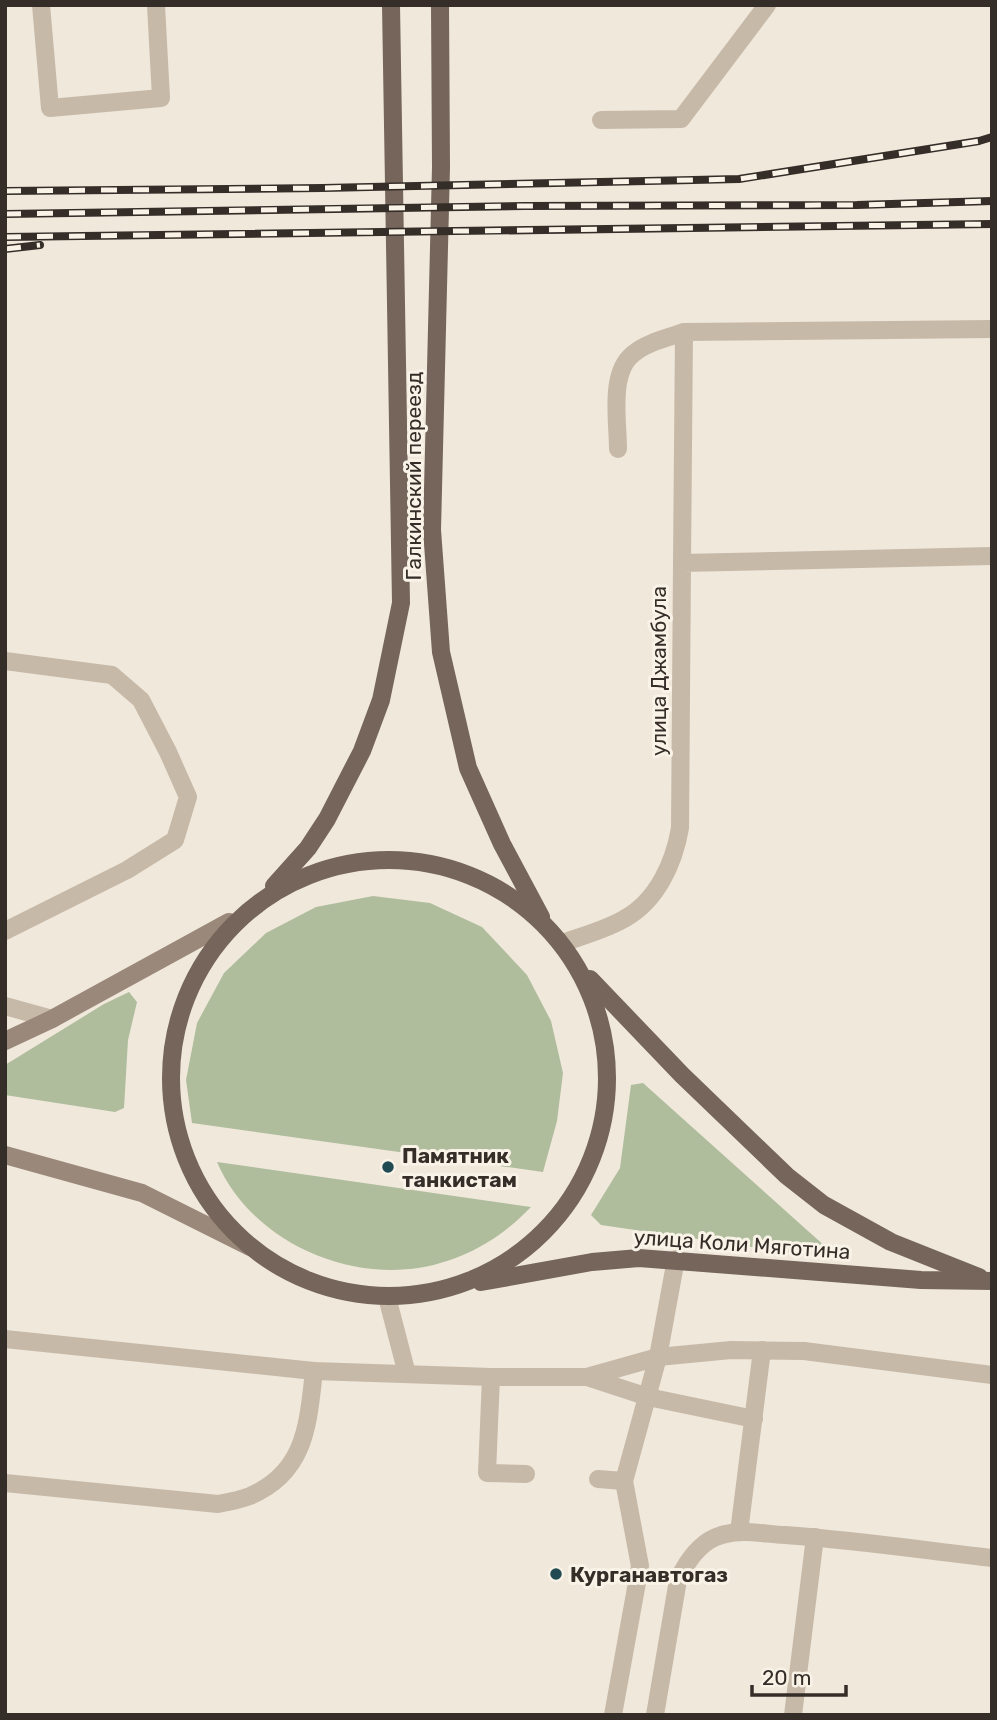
<svg xmlns="http://www.w3.org/2000/svg" width="997" height="1720" font-family="Rubik,sans-serif">
<style>
.green{fill:#afbd9d}
.lines{fill:none;stroke-linecap:round;stroke-linejoin:round}
.lane{stroke:#c7b9a8;stroke-width:18}
.street{stroke:#c7b9a8;stroke-width:18}
.secondary{stroke:#9a887a;stroke-width:18}
.primary{stroke:#75655a;stroke-width:18}
.rail-casing{stroke:#342d28;stroke-width:8}
.rail{stroke:#f8f2e7;stroke-width:5;stroke-dasharray:16;stroke-linecap:butt}
.poi-dot{fill:#214b52;stroke:#f8f2e7;stroke-width:2.5}
.labels{text-anchor:middle;dominant-baseline:central;stroke-width:6;stroke-linejoin:round;paint-order:stroke}
.street-label{font-size:21px;fill:#342d28;stroke:#f8f2e7}
.poi-label{font-size:21px;font-weight:bold;fill:#342d28;stroke:#f8f2e7;text-anchor:start}
</style>
<rect width="100%" height="100%" fill="#f0e8db"/>
<g class="green">
<path d="M373 896 430 903 482 927 527 975 551 1021 563 1073 557 1121 543 1172 192 1123 186 1080 197 1023 224 973 266 933 316 907Z"/>
<path d="M129 992 137 1002 128 1040 124 1108 115 1112 5 1095V1065L104 1004Z"/>
<path d="M643 1083 827 1248 828 1258 601 1225 591 1215 620 1168 631 1085Z"/>
<path d="M217 1162 531 1207C507 1232 480 1250 447 1261 362 1290 253 1246 217 1162Z"/>
</g>
<g class="lines">
<g class="lane">
<path d="M41 5 50 108 161 98 156 5"/>
<path d="M601 120 681 119 767 5"/>
<path d="M618 449C618 421 609 373 633 354 647 342 668 338 684 332"/>
<path d="M682 563 684 332 992 329"/>
<path d="M5 661 112 675 141 700 168 752 188 797 175 840 127 870 5 931"/>
<path d="M5 1006 52 1019"/>
<path d="M387 1297 407 1374"/>
<path d="M5 1339 314 1371 491 1377H587L658 1357 731 1350 804 1351 992 1375"/>
<path d="M491 1377 487 1473 526 1474"/>
<path d="M587 1377 648 1397 754 1419"/>
<path d="M598 1479 624 1481"/>
<path d="M5 1483 218 1504C229 1502 240 1500 250 1496 306 1472 308 1424 314 1371"/>
<path d="M739 1532 762 1350"/>
<path d="M613 1715 640 1566 624 1481 658 1357 676 1259"/>
<path d="M655 1715 678 1580C686 1563 697 1545 716 1537 737 1528 762 1534 785 1535 854 1540 923 1550 992 1558"/>
<path d="M793 1715 815 1537"/>
</g>
<path class="street" d="M562 943C582 936 605 930 624 919 657 901 674 863 680 828L682 563 992 556"/>
<g class="secondary">
<path d="M5 1041 52 1019 229 922"/>
<path d="M5 1155 142 1193 250 1247"/>
</g>
<g class="primary">
<path d="M440 5 441 167 432 530 441 652 468 768 502 844 541 917"/>
<circle cx="389" cy="1078" r="218"/>
<path d="M274 886 308 848 327 819 362 751 381 700 401 603 391 5"/>
<path d="M590 979 682 1075 787 1176 824 1205 891 1242 979 1277"/>
<path d="M481 1282 592 1262 639 1258 921 1280 992 1281"/>
</g>
<g class="rail-casing">
<g id="rail">
<path d="M5 191 323 188 739 179 979 141 992 137"/>
<path d="M5 214 525 206 857 205 992 201"/>
<path d="M5 237 992 224"/>
<path d="M5 249 40 245"/>
</g>
</g>
<use href="#rail" class="rail"/>
</g>
<g class="poi-dot">
<circle cx="388" cy="1167" r="7"/>
<circle cx="556" cy="1574" r="7"/>
</g>
<g class="labels">
<g class="street-label">
<text transform="translate(413 476) rotate(-90)">Галкинский переезд</text>
<text transform="translate(658 671) rotate(-90)">улица Джамбула</text>
<text transform="translate(742 1244) rotate(4)">улица Коли Мяготина</text>
</g>
<g class="poi-label">
<text x="402" y="1155">Памятник<tspan x="402" dy="24">танкистам</tspan></text>
<text x="570" y="1574">Курганавтогаз</text>
</g>
</g>
<rect width="997" height="1720" fill="none" stroke="#342d28" stroke-width="14"/>
<path d="M752 1685v10h94v-10" fill="none" stroke="#342d28" stroke-width="3.5"/>
<text x="762" y="1685" font-size="21" fill="#342d28" stroke="#f8f2e7" stroke-width="5" paint-order="stroke">20 m</text>
</svg>
